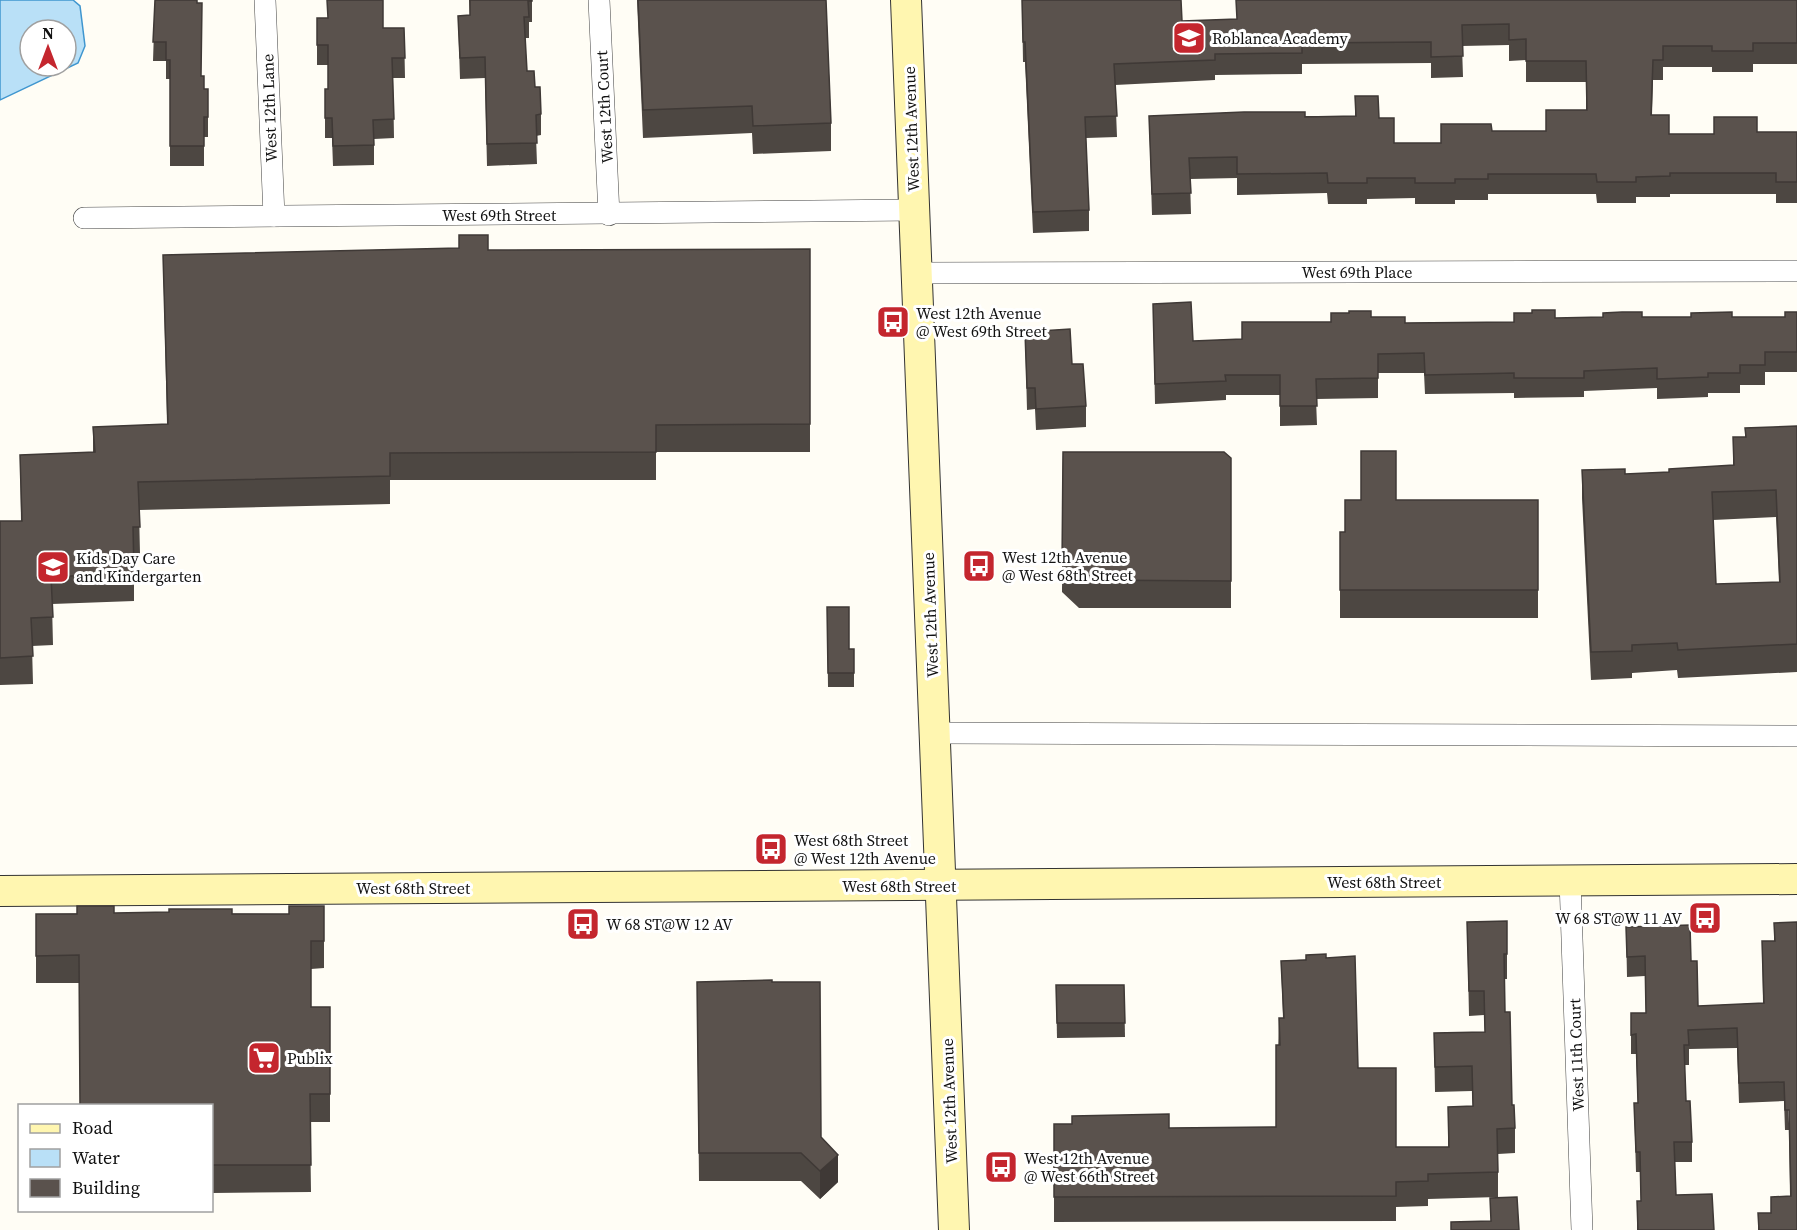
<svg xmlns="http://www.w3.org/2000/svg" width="1797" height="1230" font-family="'Source Serif 4',serif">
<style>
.water{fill:#b9e0f7;stroke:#3f96cf;stroke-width:1.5;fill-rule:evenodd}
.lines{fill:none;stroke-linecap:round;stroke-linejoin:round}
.minor-casing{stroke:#444;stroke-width:22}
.secondary-casing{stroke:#333;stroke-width:32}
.minor{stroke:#fff;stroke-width:21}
.secondary{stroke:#fff6b0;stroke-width:30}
.wall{fill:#4d4742;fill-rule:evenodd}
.shaded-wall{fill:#3f3936}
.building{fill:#5a524d;stroke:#3f3936;stroke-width:1.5;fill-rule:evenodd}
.labels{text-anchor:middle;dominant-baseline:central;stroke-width:6;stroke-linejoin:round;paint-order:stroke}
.poi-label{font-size:16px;fill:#111;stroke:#fff;text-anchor:start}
.street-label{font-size:16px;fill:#111;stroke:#fff}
</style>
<rect width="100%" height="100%" fill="#fffdf5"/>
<path class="water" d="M0 0H73L80 6 85 46 78 63 0 100ZM30 30H66V66H30Z"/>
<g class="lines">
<g class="minor-casing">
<g id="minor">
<path d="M265 0 274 216"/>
<path d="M599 0 609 215"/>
<path d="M84 218 914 210"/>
<path d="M916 273 1797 271"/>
<path d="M935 733 1797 736"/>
<path d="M1570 880 1582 1230"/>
</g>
</g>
<g class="secondary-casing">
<g id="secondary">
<path d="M906 0 954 1230"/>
<path d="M0 891 1797 879"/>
</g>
</g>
<use href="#minor" class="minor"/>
<use href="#secondary" class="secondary"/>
</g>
<g class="wall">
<path d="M155 0 201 76 204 89H208V137H204V166H170V79H166V61H153Z"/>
<path d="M469 0H532V22H529V38H525L527 71 535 87 541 114V135L536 136 537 164 487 166 485 78 460 79 458 16 470 15Z"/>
<path d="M637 0H826L831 123V151L753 154 752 133 643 138Z"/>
<path d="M1022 0 1182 21 1797 0V64H1753V72H1712V67H1663V80H1653L1652 115 1669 134H1714L1757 132H1797V203H1776V194H1670V197H1636V203H1597L1596 194H1488V200H1455V204H1415V198L1367 199V204H1328L1327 193 1237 195V178L1190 179 1191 214 1152 215 1149 116H1355V96L1379 118 1394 143H1441L1492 131H1546L1586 110V82H1526V60L1509 61V45L1462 46 1463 77 1431 78V63L1302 64V74L1215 75V80L1115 85 1117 137 1086 138 1089 210V231L1033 233 1025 62H1023Z"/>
<path d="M317 18H327L383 28H404L405 78H393L394 138 374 139V165L333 166 332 138H325V89H328V65H317Z"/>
<path d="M810 249V452H656V480H390V504L139 510 140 554 134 555V601L52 604 53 645 32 646 33 684 0 685V521H21L20 455 93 452V427L167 424 163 255 488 250Z"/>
<path d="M1153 304 1193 341 1242 339 1331 322 1371 317 1405 323 1514 322 1555 318 1785 317 1797 312V372H1765V385H1740V393H1708V397L1657 399V388L1584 391V397L1514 398V393L1425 394 1424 373H1378V398L1316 399 1317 425 1280 426V395H1226V400L1155 404Z"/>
<path d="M1025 332 1072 364 1086 406V427L1036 430 1035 409 1027 410Z"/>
<path d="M1797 426V672L1678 678 1677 670 1632 673V678L1591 680 1582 498V470L1625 474 1669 472 1733 465V437H1745V428ZM1776 517 1779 582 1716 584 1713 520Z"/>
<path d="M1063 452 1231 458V608H1079L1062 592Z"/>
<path d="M1396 500H1538V618H1340V532H1345Z"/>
<path d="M827 607 849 649H854V687H828Z"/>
<path d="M324 906V968L311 969V1007H330V1122H310L311 1192 212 1193V1106L79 983H36V914L114 913 289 914Z"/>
<path d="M1467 922 1507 954V979H1504L1505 1012 1512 1105 1515 1128V1153L1498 1154V1197L1428 1199V1206L1396 1207V1221L1054 1222V1124L1169 1128 1276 1127 1279 1018H1283L1281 961 1326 958 1358 1068 1396 1147H1448V1107L1473 1106 1472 1091 1435 1092 1434 1033 1485 1032 1484 1015 1469 1016Z"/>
<path d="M1774 923 1797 1230H1758V1213H1771L1790 1196 1789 1130H1785L1784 1101 1739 1103 1737 1048 1689 1049V1065H1684L1686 1101 1692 1142V1162H1675L1676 1195 1714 1230H1637V1201H1641L1640 1172H1636L1634 1103H1638L1636 1054H1631V1013H1646L1645 976 1627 977 1626 927 1691 961 1698 1006 1763 1003 1762 941H1774Z"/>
<path d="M697 982H772L821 1137 838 1182 820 1199 801 1181H699Z"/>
<path d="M1056 985H1124L1125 1037 1057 1038Z"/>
</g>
<path class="shaded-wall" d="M838 1155V1182L820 1199V1171Z"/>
<g class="building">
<path d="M155 0H197V3H202L201 76H204V89H208V117H204V146H170V60H166V42H153Z"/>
<path d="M327 0H383V28H404L405 58H392L394 119 373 120 374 145 333 146 332 118H325V89H328V45H317V18H328Z"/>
<path d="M470 0H532V1H528L529 17H524L527 71H534L535 87H540L541 114 536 115 537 143 487 144 485 57 460 58 458 16 470 15Z"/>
<path d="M638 0H826L831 123 753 126 752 106 643 110Z"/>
<path d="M1022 0H1181L1182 21 1237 19 1236 0H1797V43H1753V51H1712V46H1663V60H1653L1651 115H1669V134H1714V117H1757V132H1797V182H1776V173H1670V176L1636 177V182H1597L1596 174H1488V179H1455V183H1415V178H1367V183H1328L1327 173 1237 174V157L1189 158 1191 193 1152 194 1149 116 1244 112H1305V117L1356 116 1355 96H1378L1379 118H1394V143H1441V124H1491L1492 131H1546V110H1587L1586 61H1526V39L1509 40V24L1462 25 1463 56 1431 57V42L1302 43V53L1215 54V60L1114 64 1117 116 1085 117 1089 210 1033 212 1025 42H1023Z"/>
<path d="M459 235H488V250L810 249V424L656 425V452L390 453V476L138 482 140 527H133L134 573 51 577 53 617 31 618 33 656 0 658V521H22L20 455 95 452 93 427 168 424 163 255 459 248Z"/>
<path d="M1191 302 1193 341 1242 339V322H1331V313H1349V311H1371V317H1405V323L1514 322V313H1532V310H1555V318L1603 317V313L1622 312H1642V317H1691V313L1732 312V317H1785V312H1797V352H1765V365H1740V373H1708V377L1657 379V368L1584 371V378H1514V373L1425 375 1424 353 1378 354V378L1316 379 1317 406H1280V375H1225L1226 381 1155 384 1153 304Z"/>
<path d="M1070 329 1072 364H1083L1086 406 1036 409 1035 388H1027L1025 332Z"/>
<path d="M1797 426V644L1678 650 1677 643 1632 645V651L1591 652 1582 470 1625 469V474L1669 472V469L1734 465 1733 437H1746L1745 428ZM1776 490 1780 582 1716 584 1712 492Z"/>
<path d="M1361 451H1396V500H1538V590H1340V532H1345V500H1361Z"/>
<path d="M1063 452H1224L1231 458V581L1079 580 1062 565Z"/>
<path d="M827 607H849V649H854V673H828Z"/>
<path d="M77 906H114V913L169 912V909H232V914H289V906H324V941H311V1007H330V1094H310L311 1165H212V1106H80L79 955 36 956V914H77Z"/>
<path d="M1507 921V954H1504L1505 1012H1510L1512 1105H1514L1515 1128 1497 1129 1498 1172 1428 1174V1181L1396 1182V1196L1054 1197V1124H1072V1116L1169 1114V1128L1276 1127V1045H1280L1279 1018H1284L1281 961 1306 960V955L1326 954V958L1355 956 1358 1068H1396V1147H1449L1448 1107 1473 1106 1472 1066 1435 1067 1434 1033 1485 1032 1484 991H1469L1467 922Z"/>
<path d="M1797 922V1230H1759L1758 1213H1771V1197L1791 1196 1789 1110H1785L1784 1082 1739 1083 1737 1028 1688 1030 1689 1045H1684L1686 1101H1690L1692 1142H1674L1676 1195 1712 1194 1714 1230H1638L1637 1201H1641L1640 1152H1636L1634 1103H1638L1636 1034 1631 1035V1013H1646L1645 956 1627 957 1626 927 1690 925 1691 961H1697L1698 1006 1764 1003 1762 941H1775L1774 923Z"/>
<path d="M772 980V982H820L821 1137 838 1155 820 1171 801 1153H699L697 982Z"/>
<path d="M1056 985H1124L1125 1023H1057Z"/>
<path d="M1517 1197 1519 1230H1451V1222L1491 1221 1490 1198Z"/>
</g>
<defs>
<g id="school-square" transform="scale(1.725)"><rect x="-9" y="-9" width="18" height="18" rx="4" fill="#c4262e" stroke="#fff"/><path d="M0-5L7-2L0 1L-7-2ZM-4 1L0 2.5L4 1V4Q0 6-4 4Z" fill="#fff"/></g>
<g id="bus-square" transform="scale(1.725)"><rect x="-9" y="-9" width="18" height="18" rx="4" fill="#c4262e" stroke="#fff"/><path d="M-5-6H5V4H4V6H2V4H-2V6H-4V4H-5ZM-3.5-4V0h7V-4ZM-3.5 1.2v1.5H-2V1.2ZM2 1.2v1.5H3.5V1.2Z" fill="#fff"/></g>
<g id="supermarket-square" transform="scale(1.725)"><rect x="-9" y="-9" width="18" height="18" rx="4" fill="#c4262e" stroke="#fff"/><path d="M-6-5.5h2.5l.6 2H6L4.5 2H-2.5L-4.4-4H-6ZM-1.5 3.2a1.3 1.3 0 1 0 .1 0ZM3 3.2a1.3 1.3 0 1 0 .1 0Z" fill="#fff"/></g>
</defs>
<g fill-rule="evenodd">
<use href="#school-square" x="1189" y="38"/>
<use href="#bus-square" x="893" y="322"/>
<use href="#bus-square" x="979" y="566"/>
<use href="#school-square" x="53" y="567"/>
<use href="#bus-square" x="771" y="849"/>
<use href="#bus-square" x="1705" y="918"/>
<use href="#bus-square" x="583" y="924"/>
<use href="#supermarket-square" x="264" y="1058"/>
<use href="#bus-square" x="1001" y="1167"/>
</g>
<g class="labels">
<g class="poi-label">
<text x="1212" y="38">Roblanca Academy</text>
<text x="916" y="313">West 12th Avenue<tspan x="916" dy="18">@ West 69th Street</tspan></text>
<text x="1002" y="557">West 12th Avenue<tspan x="1002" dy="18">@ West 68th Street</tspan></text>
<text x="76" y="558">Kids Day Care<tspan x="76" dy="18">and Kindergarten</tspan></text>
<text x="794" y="840">West 68th Street<tspan x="794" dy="18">@ West 12th Avenue</tspan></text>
<text x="1682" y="918" text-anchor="end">W 68 ST@W 11 AV</text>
<text x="606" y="924">W 68 ST@W 12 AV</text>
<text x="287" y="1058">Publix</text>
<text x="1024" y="1158">West 12th Avenue<tspan x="1024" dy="18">@ West 66th Street</tspan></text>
</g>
<g class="street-label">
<text transform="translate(604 107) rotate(-93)">West 12th Court</text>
<text transform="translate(269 108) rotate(-92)">West 12th Lane</text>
<text transform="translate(911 129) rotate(-92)">West 12th Avenue</text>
<text x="499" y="215">West 69th Street</text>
<text x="1357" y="272">West 69th Place</text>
<text transform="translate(930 615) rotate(-92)">West 12th Avenue</text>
<text x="1384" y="882">West 68th Street</text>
<text x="899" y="886">West 68th Street</text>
<text x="413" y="888">West 68th Street</text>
<text transform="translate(1576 1055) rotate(-92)">West 11th Court</text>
<text transform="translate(949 1101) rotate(-92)">West 12th Avenue</text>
</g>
</g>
<rect x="18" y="1104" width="195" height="108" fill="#ffffff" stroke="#a0a0a0" stroke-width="1.5"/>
<rect x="30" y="1124" width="30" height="9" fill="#fff6b0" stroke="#a0a0a0" stroke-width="1.5"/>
<text x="72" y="1134" font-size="18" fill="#111111">Road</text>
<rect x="30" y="1149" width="30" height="18" fill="#b9e0f7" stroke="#a0a0a0" stroke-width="1.5"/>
<text x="72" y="1164" font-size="18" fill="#111111">Water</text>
<rect x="30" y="1179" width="30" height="18" fill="#5a524d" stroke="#a0a0a0" stroke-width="1.5"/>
<text x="72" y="1194" font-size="18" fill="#111111">Building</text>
<g transform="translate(48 48)"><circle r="28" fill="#ffffff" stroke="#a0a0a0" stroke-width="1.5"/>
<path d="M0-4.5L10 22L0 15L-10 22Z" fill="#c4262e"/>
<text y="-9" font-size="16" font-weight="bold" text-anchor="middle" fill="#111111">N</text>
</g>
</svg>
